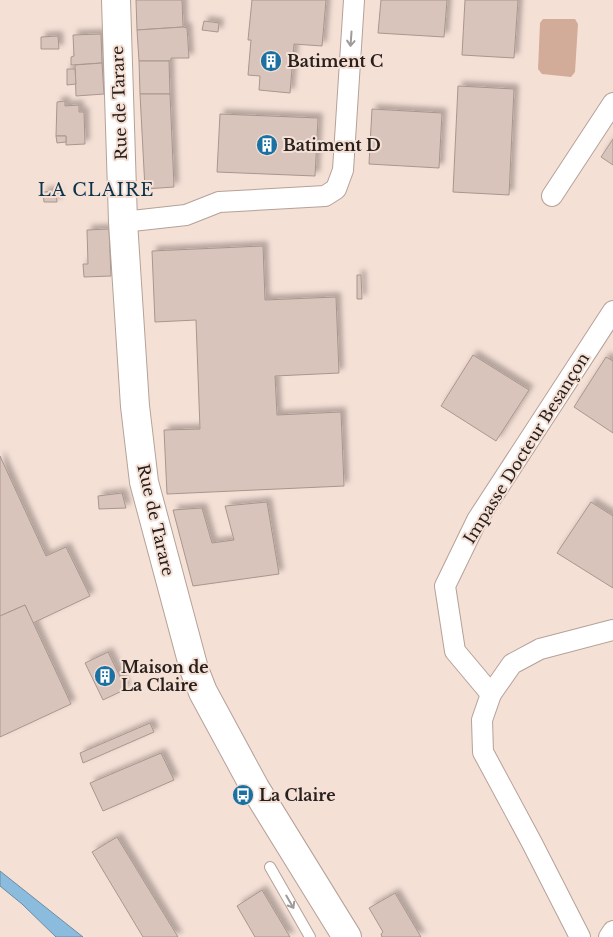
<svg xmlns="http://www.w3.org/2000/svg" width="613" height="937" font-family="'Libre Baskerville',serif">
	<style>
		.green { fill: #d3ab99 }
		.water { fill: #8bbbdd; stroke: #6d8ca3 }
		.building { fill: #d8c4bb; stroke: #a9968d; filter: url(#shadow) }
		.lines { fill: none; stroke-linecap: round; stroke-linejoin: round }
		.lane-casing { stroke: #b5a198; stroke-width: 12 }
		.street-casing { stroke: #b5a198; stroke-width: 22 }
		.secondary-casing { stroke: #b5a198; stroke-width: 30 }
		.lane { stroke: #fff; stroke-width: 10 }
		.street { stroke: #fff; stroke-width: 20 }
		.secondary { stroke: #fff; stroke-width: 28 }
		.oneway { stroke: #9e9b99 }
		.labels { text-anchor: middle; stroke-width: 4; stroke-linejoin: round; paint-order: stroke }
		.poi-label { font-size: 16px; font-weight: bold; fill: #28201d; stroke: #f5e0d6; text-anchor: start }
		.street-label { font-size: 16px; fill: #28201d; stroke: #f5e0d6 }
		.neighbourhood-label { font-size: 18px; letter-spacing: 1px; fill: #0b334b; stroke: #f5e0d6 }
	</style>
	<defs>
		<filter id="shadow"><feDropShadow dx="4.5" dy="-4.5" stdDeviation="2.5" flood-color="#0004"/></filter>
	</defs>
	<rect width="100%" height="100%" fill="#f5e0d6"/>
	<path class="green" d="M543,19H575L578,24L575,72L571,77L542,74L538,69L540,23Z"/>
	<path class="water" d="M0,871L83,937H56L22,904L0,886Z"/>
	<g class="building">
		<path d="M136,0H182L183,27L137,30Z"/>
		<path d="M252,0H326L322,46L294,44L290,93L259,90L260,76L248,75L251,40H248Z"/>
		<path d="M381,0H447L444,37L378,33Z"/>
		<path d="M465,0H518L514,58L462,55Z"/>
		<path d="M204,21L219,23L218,32L202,30Z"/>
		<path d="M183,27L187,28L189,58H171V60L169,61H139L137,30Z"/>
		<path d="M101,34L102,63L71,65V57L74,56L73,35Z"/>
		<path d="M58,36L59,49H41V37Z"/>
		<path d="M139,61H169L170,94H140Z"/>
		<path d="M102,63L104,94L76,96L75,65Z"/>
		<path d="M67,69H75L76,84L67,85Z"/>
		<path d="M458,86L514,89L509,195L453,192Z"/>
		<path d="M140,94H170L174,187L145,189Z"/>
		<path d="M65,101V106L79,105V112H84L85,144L66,145V136H56L57,102Z"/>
		<path d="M372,109L442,113L439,168L369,164Z"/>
		<path d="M220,114L318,118L315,176L217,172Z"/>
		<path d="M56,136H66V142L57,143Z"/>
		<path d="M613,139V165L601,157Z"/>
		<path d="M56,191L57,202H44L43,192Z"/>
		<path d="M109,229L111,276L84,277L83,264H88L87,230Z"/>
		<path d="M263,246L265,300L336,297L339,373L275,376L277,415L341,412L344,486L167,494L164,430L200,429L196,320L155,322L152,251Z"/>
		<path d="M357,275H361L362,299H357Z"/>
		<path d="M473,355L529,390L496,441L441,406Z"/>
		<path d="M606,357L613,361V433L574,407Z"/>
		<path d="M0,456L46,556L66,547L90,596L33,623L25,605L0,616Z"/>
		<path d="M122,493L126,508L99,509L98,496Z"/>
		<path d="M267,502L279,574L193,586L173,510L202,508L212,543L234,540L225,506Z"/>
		<path d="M591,502L613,516V588L557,553Z"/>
		<path d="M25,605L71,704L0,737V616Z"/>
		<path d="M108,652L126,689L103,700L85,663Z"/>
		<path d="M150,723L154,732L83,763L80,753Z"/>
		<path d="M161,753L174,780L103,811L90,783Z"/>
		<path d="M117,837L178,937H143L92,852Z"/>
		<path d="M262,890L290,937H255L237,906Z"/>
		<path d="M395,893L421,937H382L381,934L383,932L369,908Z"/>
	</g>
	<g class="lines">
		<g class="lane-casing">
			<path id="lane" d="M270,867L310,937"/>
		</g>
		<g class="street-casing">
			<g id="street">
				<path d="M552,196L613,103"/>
				<path d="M123,222L186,215L219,202L325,196L336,189L343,170L354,0"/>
				<path d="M491,694L455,651L445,586L477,520L613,311"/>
				<path d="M580,937L532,843L483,752L482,720L491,694L512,664L540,649L613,630"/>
				<path d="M609,937L613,931"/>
			</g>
		</g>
		<g class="secondary-casing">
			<path id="secondary" d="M116,0L123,222L135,406L144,482L194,669L203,692L255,788L347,937"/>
		</g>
		<use href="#lane" class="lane"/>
		<use href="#street" class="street"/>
		<use href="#secondary" class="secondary"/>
	</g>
	<defs><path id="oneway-shaft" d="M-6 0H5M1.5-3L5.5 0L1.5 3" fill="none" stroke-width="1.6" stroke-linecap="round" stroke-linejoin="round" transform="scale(1.25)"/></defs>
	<g class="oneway">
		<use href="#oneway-shaft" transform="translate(351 39) rotate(94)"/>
		<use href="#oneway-shaft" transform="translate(290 902) rotate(60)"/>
	</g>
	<defs>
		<g id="building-disc" transform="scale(1.125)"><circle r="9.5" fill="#1b72a2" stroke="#f5e0d6"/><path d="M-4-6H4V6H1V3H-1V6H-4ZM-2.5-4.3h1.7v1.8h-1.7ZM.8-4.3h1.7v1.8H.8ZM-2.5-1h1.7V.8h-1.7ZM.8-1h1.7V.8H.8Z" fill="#fff"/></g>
		<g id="bus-disc" transform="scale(1.125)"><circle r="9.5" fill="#1b72a2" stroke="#f5e0d6"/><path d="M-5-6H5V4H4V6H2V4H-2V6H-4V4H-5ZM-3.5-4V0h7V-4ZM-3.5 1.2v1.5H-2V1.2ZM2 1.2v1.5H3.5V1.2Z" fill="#fff"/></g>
	</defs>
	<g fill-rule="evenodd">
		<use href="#building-disc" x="271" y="61"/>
		<use href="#building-disc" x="267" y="145"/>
		<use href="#building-disc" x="105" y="676"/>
		<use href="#bus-disc" x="243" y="795"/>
	</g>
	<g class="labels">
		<g class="poi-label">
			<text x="287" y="67">Batiment C</text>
			<text x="283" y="151">Batiment D</text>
			<text x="121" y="673">Maison de<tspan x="121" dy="18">La Claire</tspan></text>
			<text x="259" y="801">La Claire</text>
		</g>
		<g class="street-label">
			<text transform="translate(119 103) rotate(-92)" y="6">Rue de Tarare</text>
			<text transform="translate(526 448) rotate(-58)" y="6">Impasse Docteur Besançon</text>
			<text transform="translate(156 520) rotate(77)" y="6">Rue de Tarare</text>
		</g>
		<g class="neighbourhood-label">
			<text x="96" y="196">LA CLAIRE</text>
		</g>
	</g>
</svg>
